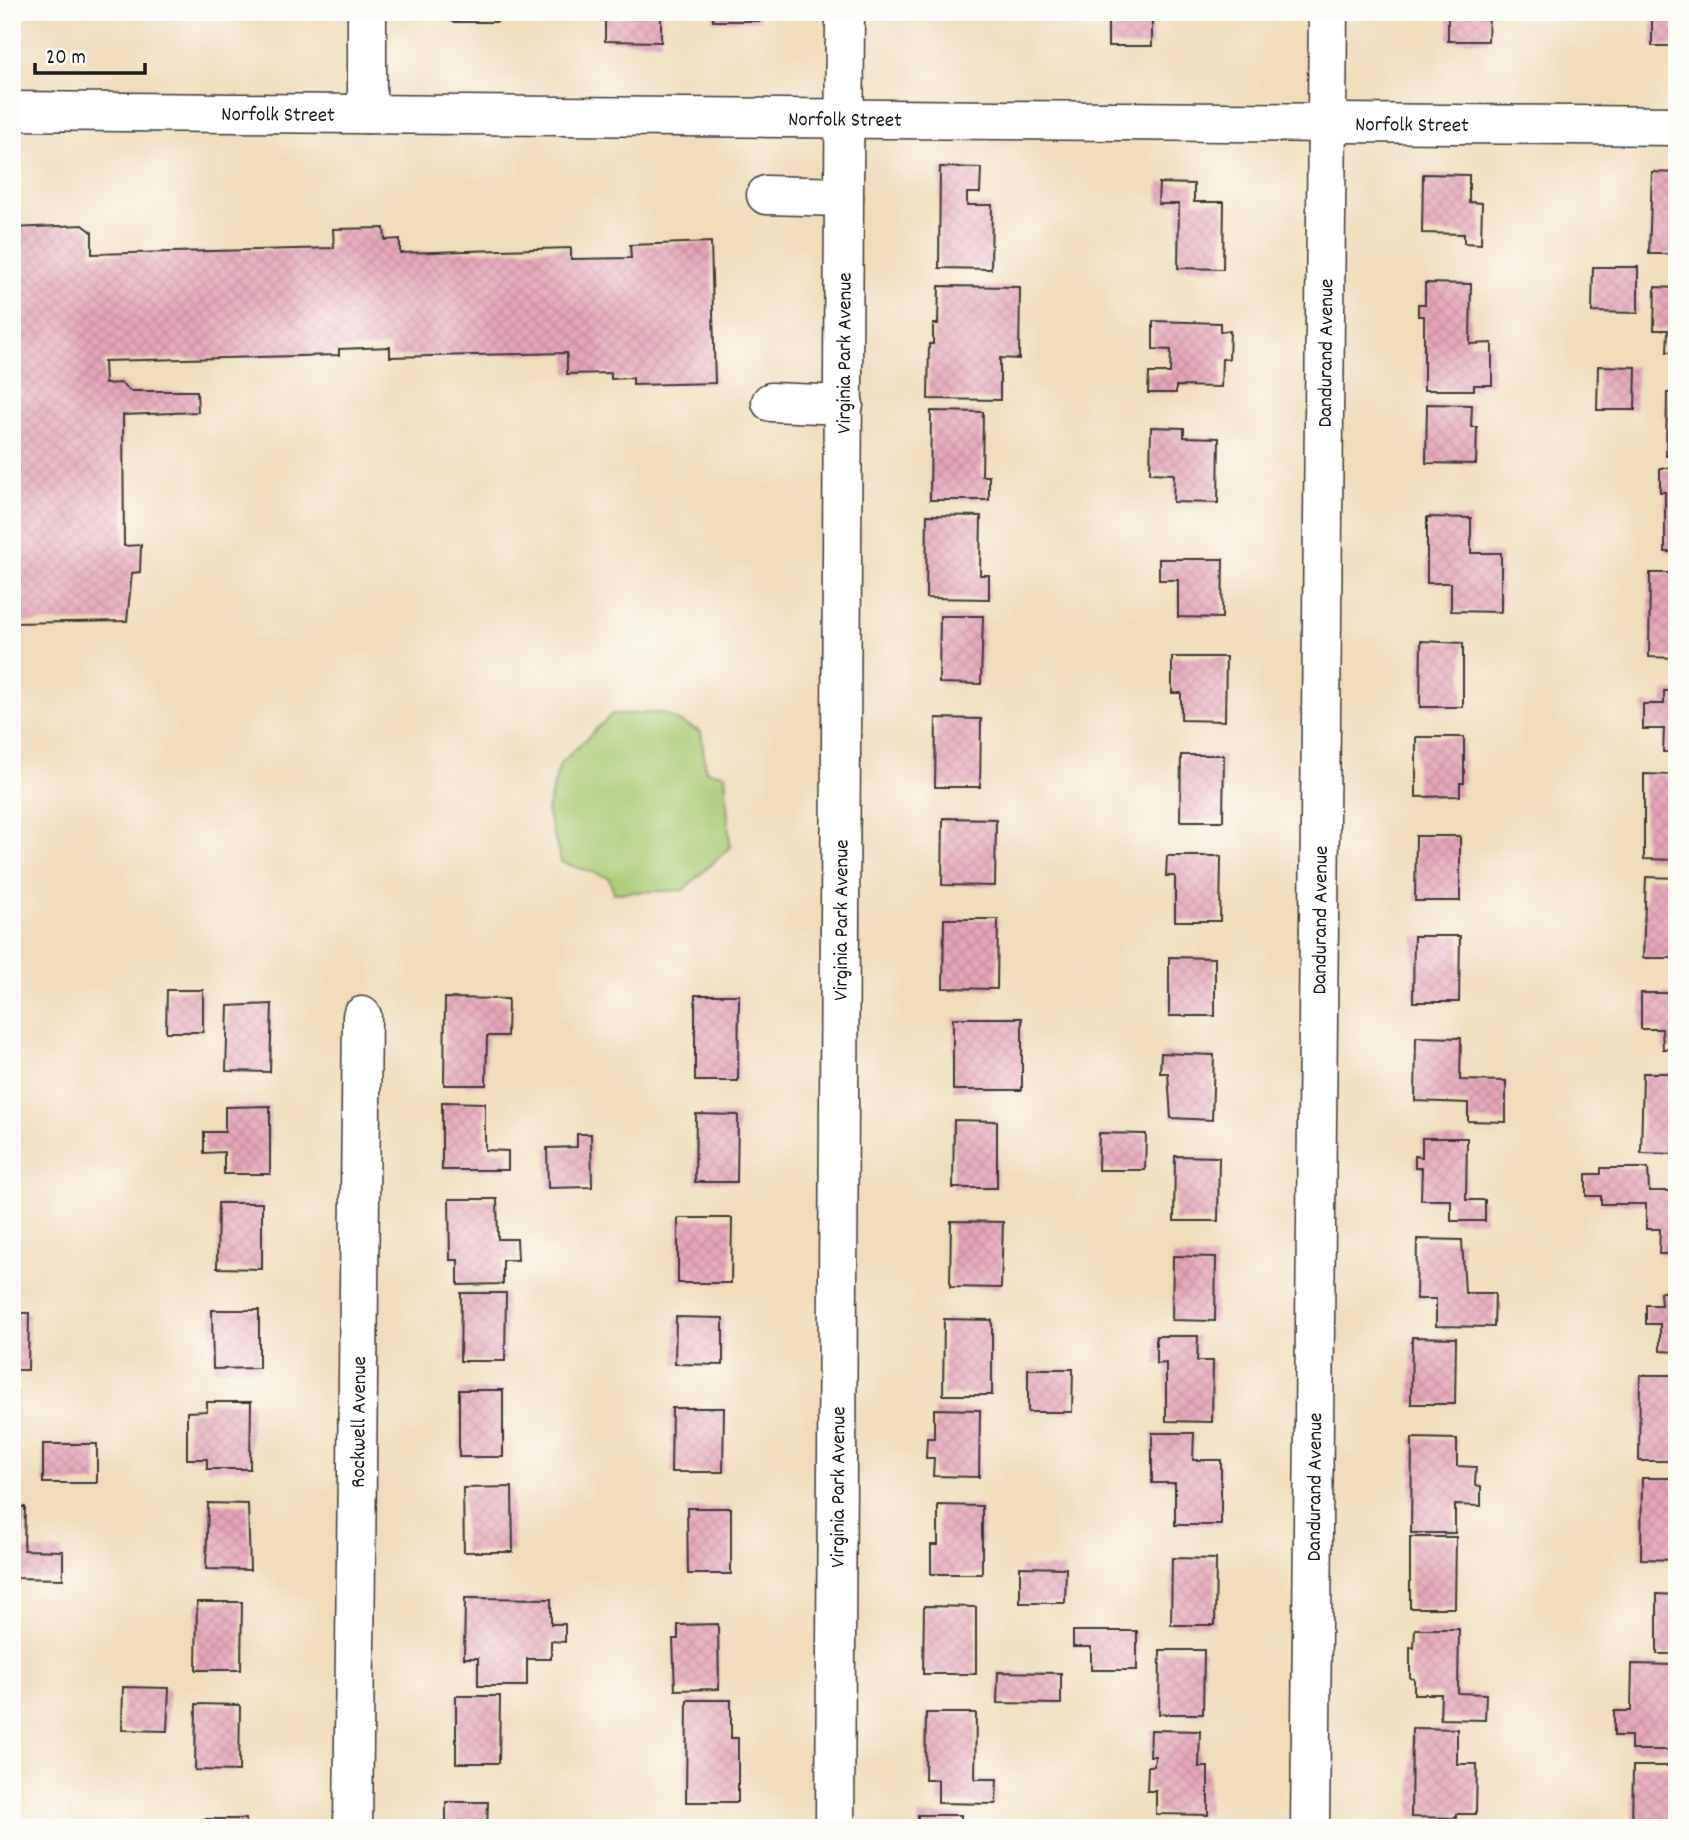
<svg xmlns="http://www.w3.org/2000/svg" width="1689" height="1840" font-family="Dekko,sans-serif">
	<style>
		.pitch { fill: #a8c971; stroke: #627246; stroke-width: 2 }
		.building { fill: url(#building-cross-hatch) }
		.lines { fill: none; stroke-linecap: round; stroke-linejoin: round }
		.minor-casing { stroke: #3c3934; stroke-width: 41 }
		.minor { stroke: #fff; stroke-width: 38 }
		.labels { text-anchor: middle; stroke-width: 5; stroke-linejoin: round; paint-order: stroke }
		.street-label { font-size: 21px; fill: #1c1c1c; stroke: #fdfcf7 }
	</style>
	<defs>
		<pattern id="building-cross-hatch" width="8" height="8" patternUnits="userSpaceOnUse" patternTransform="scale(1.75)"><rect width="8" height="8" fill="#e5a5b8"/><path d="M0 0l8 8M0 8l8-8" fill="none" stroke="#c48d9e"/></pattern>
	</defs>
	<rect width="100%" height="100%" fill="#fdfcf7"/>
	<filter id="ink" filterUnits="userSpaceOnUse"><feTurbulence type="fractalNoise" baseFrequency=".0143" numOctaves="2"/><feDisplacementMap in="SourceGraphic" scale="14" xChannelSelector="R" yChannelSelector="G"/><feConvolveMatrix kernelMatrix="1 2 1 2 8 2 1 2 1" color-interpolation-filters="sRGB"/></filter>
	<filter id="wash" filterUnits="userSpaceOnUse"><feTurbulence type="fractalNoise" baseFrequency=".00686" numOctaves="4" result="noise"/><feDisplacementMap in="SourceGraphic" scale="28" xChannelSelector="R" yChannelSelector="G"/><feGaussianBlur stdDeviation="1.57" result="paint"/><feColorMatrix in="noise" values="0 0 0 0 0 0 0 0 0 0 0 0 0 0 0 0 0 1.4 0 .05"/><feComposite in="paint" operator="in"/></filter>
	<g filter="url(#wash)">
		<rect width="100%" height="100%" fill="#efdcba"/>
		<path class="pitch" d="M662,713L701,732L706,771L725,774L730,847L683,890L614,893L609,878L561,862L547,811L560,764L612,714Z"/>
		<g id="blocks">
			<g class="building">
				<path d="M228,12H276V16L228,15Z"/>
				<rect x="453" y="12" width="44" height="10"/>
				<path d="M605,12H661V42L605,41Z"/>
				<rect x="713" y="12" width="47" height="9"/>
				<rect x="1108" y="12" width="44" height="34"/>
				<path d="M1448,12H1489L1488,41H1448Z"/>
				<rect x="1652" y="12" width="25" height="34"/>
				<path d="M940,167L981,168L980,193H967V205H992L991,269L939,268Z"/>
				<path d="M1652,172L1677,173V254H1649Z"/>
				<path d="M1423,174L1469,175V202L1482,203L1481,244L1464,243V234L1422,233Z"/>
				<path d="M1159,183L1194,184V202H1224L1223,269L1178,268L1179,204H1158Z"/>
				<path d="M83,225L92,232V254L334,248L333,229L384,228L385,240L400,239V253L571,248V259L631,258L630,245L711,242L715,383L633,385V378L611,379V373L567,374V353L390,357V347L339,349V355L104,361L105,384L121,383L130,391H197L198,412L123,415L124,546L141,545L140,572L132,573L127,621L12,623L16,334H12V228Z"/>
				<path d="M1593,267H1638V313L1592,312Z"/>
				<path d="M1425,283L1471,284L1470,344L1492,343V385H1474V390H1424V316H1418V304H1425Z"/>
				<path d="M939,286L1020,287L1019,359L1000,358V400L928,399L929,344H933V324H938Z"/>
				<path d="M1655,287L1677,288V352H1667L1668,330H1654Z"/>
				<path d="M1153,321L1220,323V331H1230L1229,359H1222L1221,387L1176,386V393H1148L1149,373H1170L1171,350L1153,349Z"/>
				<path d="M1598,366L1636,367L1635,410H1597Z"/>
				<path d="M1667,393H1677V456H1666Z"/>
				<path d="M1427,404L1472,405L1471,427H1477L1476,464L1426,463Z"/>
				<path d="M931,411L983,412L982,476H989V500H930Z"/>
				<path d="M1151,427L1184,428V437L1219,438L1218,503L1173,502L1174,474L1150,473Z"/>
				<path d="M1660,468H1677V552H1665V492H1660Z"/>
				<path d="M927,515L981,516L980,575H989V599L926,598Z"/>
				<path d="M1427,517L1471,518V553H1501V612L1451,611V583H1427Z"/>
				<path d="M1159,559H1223L1222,618L1178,617V580H1159Z"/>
				<path d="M1650,573H1677V658L1649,657Z"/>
				<path d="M940,616H983L981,684L939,683Z"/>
				<path d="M1421,641L1463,643V707H1420Z"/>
				<path d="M1172,657H1226L1225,721L1181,720V693H1172Z"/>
				<path d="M1664,691H1677V752H1663L1664,729H1643V704H1664Z"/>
				<path d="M936,718L981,719L980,787H935Z"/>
				<path d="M1416,737H1464V783H1460V796L1416,797Z"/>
				<path d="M1181,755H1224L1223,821H1180Z"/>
				<path d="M1644,774L1677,775V860L1644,859Z"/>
				<path d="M943,818L996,819L995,886L942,885Z"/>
				<path d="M1416,836H1460V901H1415Z"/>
				<path d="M1167,856H1221L1220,921H1175V876H1166Z"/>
				<path d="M1646,877L1677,878V958H1643Z"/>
				<path d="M944,919H998L997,989L943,988Z"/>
				<path d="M1414,936H1460L1459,1002H1413Z"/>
				<path d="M1169,957L1215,958V1016H1169Z"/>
				<path d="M167,990H203V1032H166Z"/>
				<path d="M1641,993H1677V1049H1663L1662,1029H1641Z"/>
				<path d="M695,995H739L738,1081H695Z"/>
				<path d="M445,998L508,999L507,1036H487L486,1085H444Z"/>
				<path d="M272,1004L270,1072L226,1071L228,1006Z"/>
				<rect x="953" y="1018" width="69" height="72"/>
				<path d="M1416,1037L1461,1038L1460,1080L1506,1081V1122L1468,1121V1103L1415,1101Z"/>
				<path d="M1161,1053L1214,1055L1212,1120L1171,1118L1168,1073H1160Z"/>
				<path d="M1643,1073H1677V1154L1641,1153Z"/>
				<path d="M442,1102L485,1103V1150L508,1151V1170H442Z"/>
				<path d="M270,1106V1174H224V1152L204,1153V1132H225V1107Z"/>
				<path d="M696,1114L738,1115L737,1182H695Z"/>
				<path d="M954,1120L997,1121V1188H953Z"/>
				<path d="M1099,1133L1146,1134L1145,1170H1098Z"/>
				<path d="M577,1134H591L592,1187L548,1188L547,1148L577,1147Z"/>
				<path d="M1422,1138H1467L1466,1200H1485V1221H1451V1200H1421L1422,1168H1415V1156L1422,1157Z"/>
				<path d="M1175,1156L1219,1157L1218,1221H1174Z"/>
				<path d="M1601,1168H1648L1649,1191H1677V1254H1659L1660,1229H1646V1204H1601V1196H1586V1174H1601Z"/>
				<path d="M449,1199H497L498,1239H517L518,1260H503V1284L458,1285V1260H450Z"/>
				<path d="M218,1203H262V1269L217,1268Z"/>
				<path d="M678,1218H732L731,1283H678Z"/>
				<path d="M951,1221L1003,1222L1001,1288L950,1287Z"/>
				<path d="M1417,1239L1462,1240L1465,1293H1495L1494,1327L1436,1326V1299H1416Z"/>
				<path d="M1173,1256L1216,1257L1215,1321L1172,1320Z"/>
				<path d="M1660,1292H1677V1352L1660,1351V1324H1646V1305H1661Z"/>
				<path d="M461,1293H506L505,1361H460Z"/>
				<path d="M212,1310H259V1368L213,1369Z"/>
				<path d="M12,1313H29L28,1370H12Z"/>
				<path d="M676,1317L723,1318V1365L675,1364Z"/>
				<path d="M944,1319L992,1320V1395H943Z"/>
				<path d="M1156,1336H1198L1197,1361H1213L1212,1422L1166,1421V1363L1156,1364Z"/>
				<path d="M1412,1337L1456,1338L1455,1404H1411Z"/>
				<path d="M1028,1369H1073L1072,1412H1028Z"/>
				<path d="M1640,1375H1677V1461H1639Z"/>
				<rect x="459" y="1390" width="44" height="67"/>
				<path d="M12,1392H17L16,1459H12Z"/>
				<path d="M207,1402H251L250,1469H207V1459H187V1412L207,1411Z"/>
				<path d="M672,1408H724L723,1472H671Z"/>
				<path d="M934,1409L980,1410L979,1477L933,1476L934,1458H926L927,1438H934Z"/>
				<path d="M1152,1433H1194L1193,1460H1221V1525H1175V1483H1152Z"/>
				<path d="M1412,1438L1457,1439V1466L1476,1467L1475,1485L1481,1486V1506L1455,1505V1533H1411Z"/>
				<rect x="43" y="1444" width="54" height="39"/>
				<path d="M1642,1478H1677V1560L1641,1559Z"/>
				<path d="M512,1487L513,1552H464L463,1488Z"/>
				<path d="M208,1503L248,1504L250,1570L206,1569Z"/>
				<path d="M938,1505L982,1506V1574H931V1545H938Z"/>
				<path d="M12,1507H25L24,1550L63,1551V1579L12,1578Z"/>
				<path d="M687,1508H731V1574H688Z"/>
				<path d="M1410,1537H1456L1455,1608H1410Z"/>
				<path d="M1172,1558L1216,1559L1215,1625H1171Z"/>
				<path d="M1020,1567L1066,1568L1065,1603H1020Z"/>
				<path d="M1657,1594L1677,1595V1654H1657Z"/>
				<path d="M465,1598L551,1599V1624H565V1642L551,1641V1659H527V1686H478V1658H464Z"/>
				<path d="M197,1602H242L241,1670H196Z"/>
				<path d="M924,1606L976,1607V1674H923Z"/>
				<path d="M718,1624L719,1689L675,1690L673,1639H678V1625Z"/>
				<path d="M1415,1629H1459L1458,1693L1486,1694L1485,1720L1440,1719L1441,1694H1414V1679L1410,1678V1647L1414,1648Z"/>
				<path d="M1073,1631H1137V1670H1091V1647H1073Z"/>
				<path d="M1160,1650H1204L1203,1714H1159Z"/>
				<path d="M1632,1664L1677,1665V1750H1631V1736H1614V1711H1631Z"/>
				<path d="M998,1672L1061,1673V1704L997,1703Z"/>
				<path d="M123,1687L169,1688L167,1731L122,1730Z"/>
				<path d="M456,1696H500L499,1763H456Z"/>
				<path d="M687,1700H731V1738H738V1802H686Z"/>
				<path d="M196,1704L240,1705L239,1771L195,1770Z"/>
				<path d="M926,1713H976L975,1779H997L996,1804L938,1803V1780H925Z"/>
				<path d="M1412,1728L1457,1729V1764H1477L1476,1814H1456V1818L1411,1817Z"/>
				<path d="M1151,1730L1200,1731L1199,1767H1208V1815L1156,1814V1791H1147L1148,1766H1154L1155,1756H1150Z"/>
				<path d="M1633,1766H1677V1828H1632Z"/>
				<path d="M446,1802H488L487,1828H446Z"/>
				<rect x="918" y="1815" width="43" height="13"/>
				<rect x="202" y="1819" width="44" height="9"/>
			</g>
		</g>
	</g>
	<g filter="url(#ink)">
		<use href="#blocks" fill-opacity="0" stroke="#3c3934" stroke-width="2"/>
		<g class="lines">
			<g class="minor-casing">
				<g id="minor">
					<path id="s1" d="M12,111L1677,126"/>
					<path d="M367,114V12"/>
					<path d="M766,195L844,197"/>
					<path d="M771,402L844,405"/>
					<path id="s2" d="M353,1828L362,1016"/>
					<path id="s3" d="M835,1828L845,12"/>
					<path id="s4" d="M1310,1828L1328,12"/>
				</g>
			</g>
			<use href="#minor" class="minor"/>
		</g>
	</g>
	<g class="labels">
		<g class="street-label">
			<text dy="7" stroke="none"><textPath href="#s1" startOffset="266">Norfolk Street</textPath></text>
			<text dy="7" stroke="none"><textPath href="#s1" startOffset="833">Norfolk Street</textPath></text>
			<text dy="7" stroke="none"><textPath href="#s1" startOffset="1400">Norfolk Street</textPath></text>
			<text dy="7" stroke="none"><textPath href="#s3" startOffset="1475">Virginia Park Avenue</textPath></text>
			<text dy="7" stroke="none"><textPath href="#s4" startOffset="1475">Dandurand Avenue</textPath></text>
			<text dy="7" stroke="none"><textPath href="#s3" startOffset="908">Virginia Park Avenue</textPath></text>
			<text dy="7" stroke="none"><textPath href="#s4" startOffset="908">Dandurand Avenue</textPath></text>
			<text dy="7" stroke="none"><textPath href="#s2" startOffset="406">Rockwell Avenue</textPath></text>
			<text dy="7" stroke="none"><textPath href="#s3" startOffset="341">Virginia Park Avenue</textPath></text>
			<text dy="7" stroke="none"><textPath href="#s4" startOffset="341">Dandurand Avenue</textPath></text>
		</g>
	</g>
	<rect width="1689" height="1840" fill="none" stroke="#fdfcf7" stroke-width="42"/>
	<path d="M35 63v10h110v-10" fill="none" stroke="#1c1c1c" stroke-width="3.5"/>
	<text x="46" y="63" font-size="21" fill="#1c1c1c" stroke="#fdfcf7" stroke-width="5" paint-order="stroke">20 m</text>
</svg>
